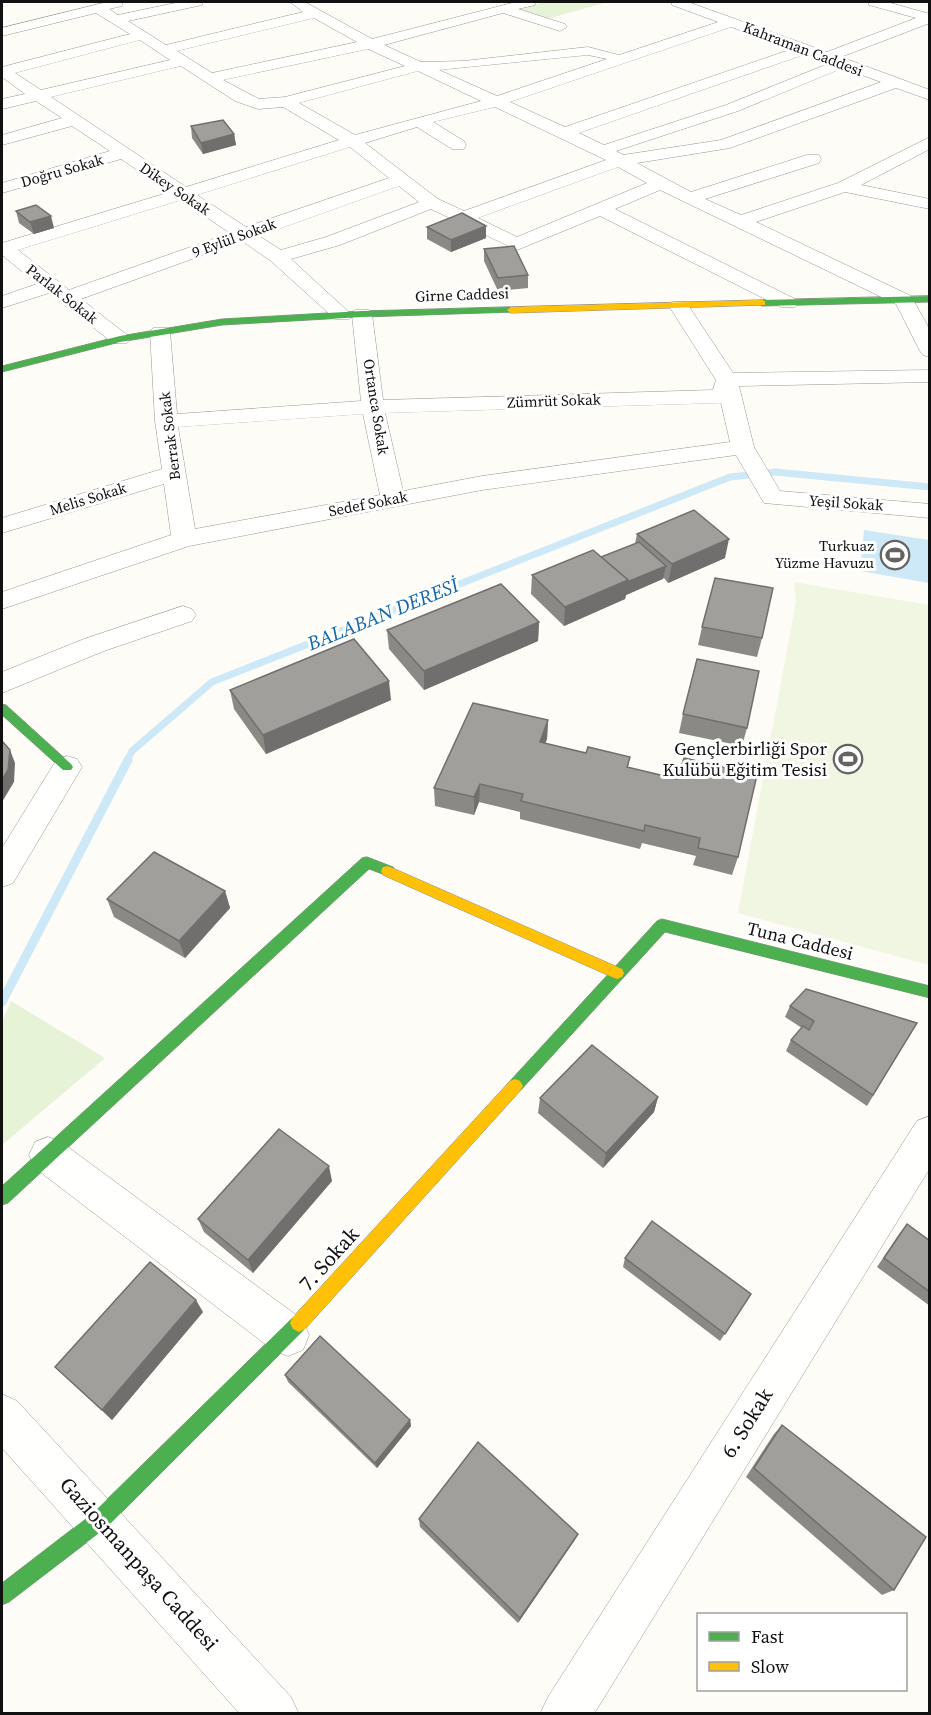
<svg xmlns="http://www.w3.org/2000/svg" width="931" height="1715" font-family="'Source Serif 4',serif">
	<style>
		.green { fill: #e7f3d7 }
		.pitch { fill: #f0f6e1 }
		.water { fill: #cde8f7 }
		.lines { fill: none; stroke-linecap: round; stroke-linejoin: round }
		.stream-far1 { stroke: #cde8f7; stroke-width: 7 }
		.stream { stroke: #cde8f7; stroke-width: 9 }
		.street-casing { stroke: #979795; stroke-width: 1 }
		.fast-casing { stroke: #8e8d8b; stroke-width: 1 }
		.slow-casing { stroke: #8e8d8b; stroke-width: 1 }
		.street { fill: #fffffe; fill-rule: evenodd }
		.fast { fill: #4caf50; fill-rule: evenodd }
		.slow { fill: #ffc107; fill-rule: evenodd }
		.wall { fill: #8a8986 }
		.shaded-wall { fill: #716f6d }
		.building { fill: #a19f9c; stroke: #716f6d; stroke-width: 1.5 }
		.labels { text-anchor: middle; stroke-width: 6; stroke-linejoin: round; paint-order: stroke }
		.far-street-label { font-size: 15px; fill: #111; stroke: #fff }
		.far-poi-label { font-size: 15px; fill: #111; stroke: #fff; text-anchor: end }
		.poi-label { font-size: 18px; fill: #111; stroke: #fff; text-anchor: end }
		.street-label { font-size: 18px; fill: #111; stroke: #fff }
		.water-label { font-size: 20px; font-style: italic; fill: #1768a6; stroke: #fff }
		.near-street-label { font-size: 21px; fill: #111; stroke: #fff }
	</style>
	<rect width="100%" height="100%" fill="#fdfcf7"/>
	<g class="green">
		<path d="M543,2H608L547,19L519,10Z"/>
		<path d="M11,1001L105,1058L2,1145V1022Z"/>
	</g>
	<path class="pitch" d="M794,582L929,605V965L738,913L796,602Z"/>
	<path class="water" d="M864,530L929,540V583L860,571Z"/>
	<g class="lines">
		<path class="stream-far1" d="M127,761L132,751L212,682L730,477L775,472L930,487"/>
		<path class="stream" d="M2,1002L128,760"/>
		<g class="street-casing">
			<g id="street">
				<path d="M107,2H123L122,6L109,9L118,15L180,2H203L202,5L128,21L166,45L303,12L290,2H305L372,39L516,2H536L535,5L518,9L565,24L567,27L560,31L503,13L384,45L421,62L464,61L588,47L619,55L718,22L672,5L671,2H688L827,52L916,18L869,5L868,2H887L930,14V23L841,57L930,90V100L896,88L730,148L637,163L691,192L807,155H819L821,159L819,163L705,199L741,215L838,183L930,137V149L861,185L930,199V209L845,192L756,222L911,296L930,330V357L923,355L920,351L896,304L660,190L615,209L795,299L798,303L795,307H781L600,216L517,250L431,209L340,245L291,259L352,315L355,310H369L372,314L383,400L713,390L716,380L669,306L672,302H686L733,373L930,370V382L739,386L754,447L780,491L930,504V518L764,503L736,455L482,490L189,546L2,609V592L171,535L164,484L2,533V518L162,469L155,421L150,332L153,328H167L170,332L177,414L361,401L352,315L349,319H335L271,261L242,241L81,299L127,335L130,339L127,343H113L49,293L2,308V296L37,284L2,255V243L170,192L121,159L2,193V183L110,151L72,126L2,145V135L62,118L36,101L2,109V99L25,94L2,77V67L130,34L96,13L2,36V28ZM314,18L357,42L212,73L177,51ZM731,27L792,49L565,127L510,102ZM140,40L170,60L41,90L15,73ZM368,49L405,66L285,97L259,99L223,80ZM806,54L830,63L726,105L604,145L579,133ZM588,55L607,59L497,96L439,70ZM181,66L235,101L258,109L283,107L339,140L186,187L51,97ZM843,68L881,82L721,140L623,155L616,151L738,111ZM418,71L481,101L355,135L299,103ZM495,107L606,160L464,211L438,199L365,143L417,127L452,149H464L466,145L464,141L433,122ZM350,147L389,178L246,227L197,195ZM618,167L647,183L517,237L478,218ZM399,186L419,202L326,237L281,250L259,236ZM181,200L230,233L69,290L18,250ZM721,403L730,442L482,476L403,491L385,413ZM363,414L380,495L195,529L178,427Z"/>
				<path d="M183,606L192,609L196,615L192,621L104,651L2,693V672L84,639Z"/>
				<path d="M67,756L77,759L82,767L13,883L2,887V848L57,759Z"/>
				<path d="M930,1116V1168L594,1714H540L548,1697L917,1121Z"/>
				<path d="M48,1137L61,1142L303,1320L309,1335L303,1350L288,1356L273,1350L35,1168L29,1155L35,1142Z"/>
				<path d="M2,1394L17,1401L291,1697L299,1714H240L2,1448Z"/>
			</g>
		</g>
		<g class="fast-casing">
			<g id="fast">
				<path d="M930,296V302L762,306L758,303L762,300Z"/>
				<path d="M511,307L515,310L514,312L362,317L222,325L120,342L2,372V366L120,336L222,319L362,311Z"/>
				<path d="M2,704L6,705L71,764L73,767L71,770H63L2,715Z"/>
				<path d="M367,857L393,867L395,871L393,875L388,876L369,869L8,1203L2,1205V1186L362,858Z"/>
				<path d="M662,919L930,986V998L665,932L520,1091L515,1093L510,1091L507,1086L510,1081L657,921Z"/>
				<path d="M299,1314L305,1317L308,1323L305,1329L107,1527L9,1602L2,1605V1583L93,1513L293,1317Z"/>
			</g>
		</g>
		<g class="slow-casing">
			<g id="slow">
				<path d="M762,300L765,301V305L511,313L507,310L511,307Z"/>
				<path d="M388,866L622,969L624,973L622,977L617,979L612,977L383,875L381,871L383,867Z"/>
				<path d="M515,1079L520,1081L523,1086L520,1091L305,1329L299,1332L293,1329L290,1323L293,1317L510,1081Z"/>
			</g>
		</g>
		<use href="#street" class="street"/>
		<use href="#fast" class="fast"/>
		<use href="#slow" class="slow"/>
	</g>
	<g class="wall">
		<path d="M191,126L234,134L236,145L203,154L192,138Z"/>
		<path d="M16,211L54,228L34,234L19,223Z"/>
		<path d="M486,226V238L451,252L427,239V227Z"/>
		<path d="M484,249L528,275V288L498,291L484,261Z"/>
		<path d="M637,534L725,558L668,583L664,578L626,595L625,599L564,626L531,594L532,575L601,557L635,544Z"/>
		<path d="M539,622L538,641L424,690L389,649L387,630Z"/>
		<path d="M702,627L762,638L757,657L698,645Z"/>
		<path d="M230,690L391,700L266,754L234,709Z"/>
		<path d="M683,714L747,728L742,746L679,733Z"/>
		<path d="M548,720L547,739L545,743L586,753L630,757L628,767L738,857L732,875L693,865L696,856L642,843L640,849L520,819V812L479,802L474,815L435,806L434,788Z"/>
		<path d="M225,891L230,908L185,958L114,917L107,899Z"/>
		<path d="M790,1006L917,1023L867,1106L786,1051L791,1040L802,1028L785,1017Z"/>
		<path d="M658,1097L654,1112L603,1168L538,1113L540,1098Z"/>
		<path d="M332,1181L253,1273L204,1232L198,1219Z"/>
		<path d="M907,1224L930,1241V1306L877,1267L899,1234Z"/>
		<path d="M625,1258L751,1294L720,1341L623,1267Z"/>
		<path d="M203,1312L112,1420L55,1367Z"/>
		<path d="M285,1375L410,1420L411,1426L377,1468L288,1382Z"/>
		<path d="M782,1425L894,1590L882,1595L746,1477L774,1434Z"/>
		<path d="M419,1519L578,1534L574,1541L518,1623L420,1527Z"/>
	</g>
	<g class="shaded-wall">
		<path d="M234,134L236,145L203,154L201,143Z"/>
		<path d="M51,216L54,228L34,234L30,222Z"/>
		<path d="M486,226V238L451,252V240Z"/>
		<path d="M729,539L725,558L668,583L672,564Z"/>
		<path d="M666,566L663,579L626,595L625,599L564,626L565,607L628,580Z"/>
		<path d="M539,622L538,641L424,690V671Z"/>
		<path d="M389,681L391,700L266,754L263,735Z"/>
		<path d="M548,720L547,739L539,760L540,742Z"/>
		<path d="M10,750L15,763L14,782L2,802V780Z"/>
		<path d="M480,784L479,802L474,815V797Z"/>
		<path d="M225,891L230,908L185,958L179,941Z"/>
		<path d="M658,1097L654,1112L603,1168L606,1153Z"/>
		<path d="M329,1166L332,1181L253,1273L248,1260Z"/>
		<path d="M196,1300L203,1312L112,1420L102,1410Z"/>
		<path d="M410,1420L411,1426L377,1468L375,1463Z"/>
		<path d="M578,1534L574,1541L518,1623L520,1618Z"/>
	</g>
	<g class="building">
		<path d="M223,120L234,134L201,143L191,126Z"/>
		<path d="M36,205L51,216L30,222L16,211Z"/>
		<path d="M462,213L486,226L451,240L427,227Z"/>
		<path d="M514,246L528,275L498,278L484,249Z"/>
		<path d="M694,510L729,539L672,564L637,534Z"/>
		<path d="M639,542L666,566L627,582L628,580L601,557Z"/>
		<path d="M593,550L628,580L565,607L532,575Z"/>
		<path d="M715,578L773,588L762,638L702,627Z"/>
		<path d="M501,584L539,622L424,671L387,630Z"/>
		<path d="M354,639L389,681L263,735L230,690Z"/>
		<path d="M697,659L759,671L747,728L683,714Z"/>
		<path d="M473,703L548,720L540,742L586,753L588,747L630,757L627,767L677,779L684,758L757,775L738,857L698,848L700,838L645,825L644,831L521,801L523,794L480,784L474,797L434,788Z"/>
		<path d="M2,741L10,750L8,770L2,780Z"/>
		<path d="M154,852L225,891L179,941L107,899Z"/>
		<path d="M806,989L917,1023L873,1095L791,1040L803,1026L809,1030L814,1021L790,1006Z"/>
		<path d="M592,1045L658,1097L606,1153L540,1098Z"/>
		<path d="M279,1129L329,1166L248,1260L198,1219Z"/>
		<path d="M652,1221L751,1294L725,1334L625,1258Z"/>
		<path d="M907,1224L930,1241V1292L884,1258Z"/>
		<path d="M150,1262L196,1300L102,1410L55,1367Z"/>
		<path d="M320,1336L410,1420L375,1463L285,1375Z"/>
		<path d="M782,1425L926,1537L894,1590L754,1468Z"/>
		<path d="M478,1442L578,1534L520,1618L419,1519Z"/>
	</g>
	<defs>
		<g id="stadium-ring" transform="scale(1.5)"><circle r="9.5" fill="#fff" stroke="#646362" stroke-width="1.5"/><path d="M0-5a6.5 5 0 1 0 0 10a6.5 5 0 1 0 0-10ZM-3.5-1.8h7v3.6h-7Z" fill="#646362"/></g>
	</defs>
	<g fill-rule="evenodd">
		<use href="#stadium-ring" x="895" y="555"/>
		<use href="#stadium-ring" x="848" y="759"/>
	</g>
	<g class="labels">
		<g class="far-street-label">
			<text transform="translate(803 49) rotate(21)" y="5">Kahraman Caddesi</text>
			<text transform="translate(62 171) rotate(-16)" y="5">Doğru Sokak</text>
			<text transform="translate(175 189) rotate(34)" y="5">Dikey Sokak</text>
			<text transform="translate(234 238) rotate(-20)" y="5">9 Eylül Sokak</text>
			<text transform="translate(62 294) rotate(38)" y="5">Parlak Sokak</text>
			<text transform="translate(462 295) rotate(-2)" y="5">Girne Caddesi</text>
			<text transform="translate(554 401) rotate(-2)" y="5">Zümrüt Sokak</text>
			<text transform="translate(376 407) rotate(81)" y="5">Ortanca Sokak</text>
			<text transform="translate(170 436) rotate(-97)" y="5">Berrak Sokak</text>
			<text transform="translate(88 499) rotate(-17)" y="5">Melis Sokak</text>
			<text transform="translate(846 503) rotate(4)" y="5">Yeşil Sokak</text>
			<text transform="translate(368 504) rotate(-11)" y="5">Sedef Sokak</text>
		</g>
		<g class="far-poi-label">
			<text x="874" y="551">Turkuaz<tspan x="874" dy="17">Yüzme Havuzu</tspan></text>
		</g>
		<g class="poi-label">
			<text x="827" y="755">Gençlerbirliği Spor<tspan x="827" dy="21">Kulübü Eğitim Tesisi</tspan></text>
		</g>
		<g class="street-label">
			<text transform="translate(800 941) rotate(14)" y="6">Tuna Caddesi</text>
		</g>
		<g class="water-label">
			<text transform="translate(383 614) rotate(-22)" y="7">BALABAN DERESİ</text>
		</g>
		<g class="near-street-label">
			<text transform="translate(329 1259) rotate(-48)" y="7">7. Sokak</text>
			<text transform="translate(747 1423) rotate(-58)" y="7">6. Sokak</text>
			<text transform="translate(139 1564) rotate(48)" y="7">Gaziosmanpaşa Caddesi</text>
		</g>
	</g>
	<rect width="931" height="1715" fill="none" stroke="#111111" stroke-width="6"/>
	<rect x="697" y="1613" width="210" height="78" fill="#ffffff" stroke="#a0a0a0" stroke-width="1.5"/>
	<rect x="709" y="1632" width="30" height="9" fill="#4caf50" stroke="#a0a0a0" stroke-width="1.5"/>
	<text x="751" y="1643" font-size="18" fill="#111111">Fast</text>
	<rect x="709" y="1662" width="30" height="9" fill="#ffc107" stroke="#a0a0a0" stroke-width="1.5"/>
	<text x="751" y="1673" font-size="18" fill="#111111">Slow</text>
</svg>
